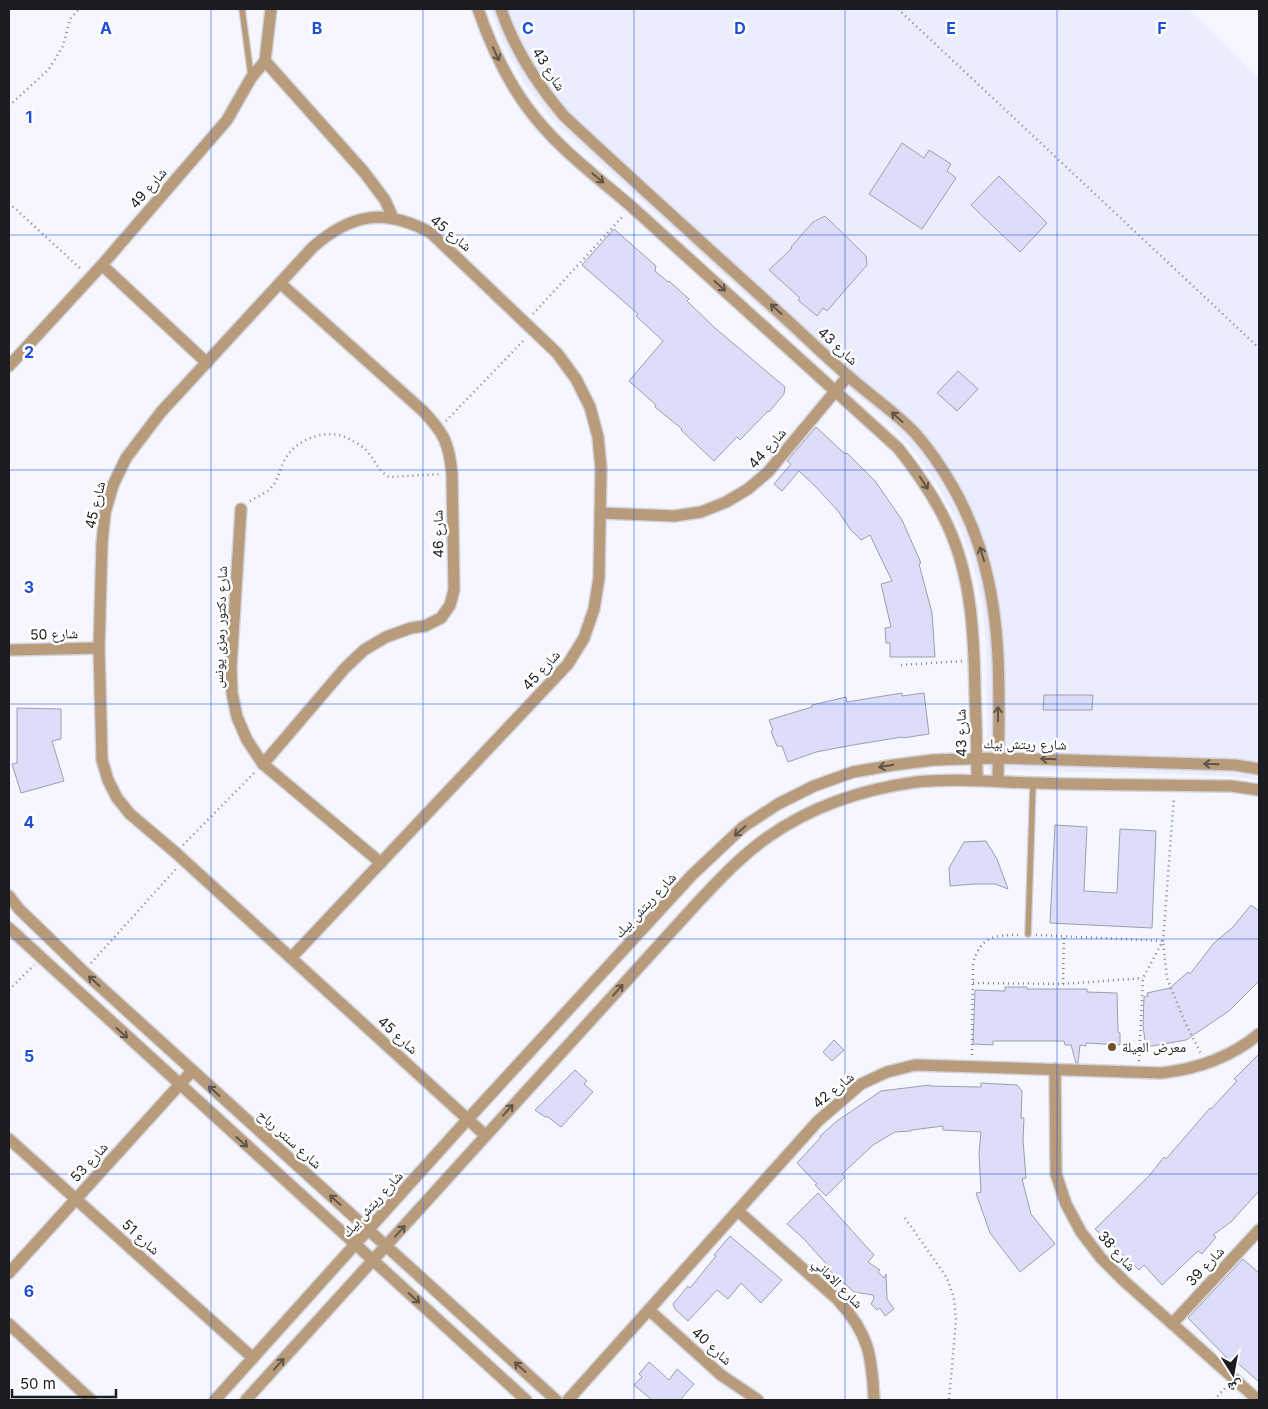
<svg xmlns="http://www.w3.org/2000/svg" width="1268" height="1409" font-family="Inter,'Noto Naskh Arabic',sans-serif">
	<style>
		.built { fill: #ebecfe }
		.building { fill: #dcddf9; stroke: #9d9eab }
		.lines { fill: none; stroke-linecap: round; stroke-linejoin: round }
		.service-casing { stroke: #d2d3db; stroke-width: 8 }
		.minor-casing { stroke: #d2d3db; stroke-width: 14 }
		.path { stroke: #82838a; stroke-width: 2.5; stroke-dasharray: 1 4; stroke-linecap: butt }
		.service { stroke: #b79b7b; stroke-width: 5.5 }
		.minor { stroke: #b79b7b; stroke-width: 11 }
		.oneway { stroke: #61554a }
		.grid { fill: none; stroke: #1d4ed8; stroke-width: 1; stroke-opacity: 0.55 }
		.poi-dot { fill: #725128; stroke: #fff; stroke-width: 2 }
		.labels { text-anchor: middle; stroke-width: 5; stroke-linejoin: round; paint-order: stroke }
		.street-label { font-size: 14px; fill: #1b1c21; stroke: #fff }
		.poi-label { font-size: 14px; fill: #1b1c21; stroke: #fff; text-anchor: start }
		.grid-label { font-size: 16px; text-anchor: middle; font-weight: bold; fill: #1d4ed8; stroke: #fff; stroke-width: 5; stroke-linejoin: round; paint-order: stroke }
	</style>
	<rect width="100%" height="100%" fill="#f5f6ff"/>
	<path class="built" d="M491,9H1188L1259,79V780L1227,776L1184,774L988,770L986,642L982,601L972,561L958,522L938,486L915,452L887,421L556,124L525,84L501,39Z"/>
	<g class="building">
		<path d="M902,143L924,158L929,150L951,164L947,171L956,178L922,229L869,194Z"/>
		<path d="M999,176L1047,223L1020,252L971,205Z"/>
		<path d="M825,216L866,256L867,265L827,311L823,308L817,316L798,300L800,298L769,270L792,248L791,247L813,222Z"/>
		<path d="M614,229L656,266L655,271L668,282L669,281L689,299L687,301L715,328L785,387L784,394L769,412L768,411L740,440L737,437L714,461L681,430L682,429L655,407L656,405L629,381L663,341L636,316L638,314L582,265Z"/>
		<path d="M958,371L978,389L957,411L937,393Z"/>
		<path d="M816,427L845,454L847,453L875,481L902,520L921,563L919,564L932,613L935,657H890V643H886L885,628L891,627L881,584L892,581L870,535L861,540L850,529L838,511L815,486L799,471L782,491L774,484L791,464L787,461Z"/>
		<path d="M902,693V696L924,693L929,734L903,738L902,737L853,745L816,752L788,762L782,746H777L771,731L773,730L769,720L812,707V705L846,697L847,702Z"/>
		<path d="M1044,695H1093L1092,710H1043Z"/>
		<path d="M17,708L61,709V739L52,741L64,781L21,793L12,764L17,763Z"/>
		<path d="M1055,825L1087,827L1084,891L1117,893L1120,829L1156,831L1152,928L1050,923Z"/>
		<path d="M986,841L997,859L1008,889L995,884H974L950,886L949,868L964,842Z"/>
		<path d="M1251,905L1259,911V981L1229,1011L1186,1040L1146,1047L1143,1026L1144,997L1148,996L1147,993L1170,988L1188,972L1190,974L1214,943L1233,927Z"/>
		<path d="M1005,987H1027V989H1087V992L1117,993L1118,1032L1120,1033V1045L1086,1043V1046L1080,1045L1078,1063H1076L1071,1045H1065L1064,1041H993V1045L973,1044L975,990L1005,991Z"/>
		<path d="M834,1040L844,1050L832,1061L823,1052Z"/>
		<path d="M1259,1054V1191L1232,1221L1213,1235L1216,1237L1202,1254L1198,1251L1162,1285L1144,1265L1139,1270L1095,1229L1149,1176L1164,1157L1166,1159L1210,1108L1211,1109L1237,1081L1234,1079Z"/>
		<path d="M575,1070L587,1081L584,1084L593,1092L561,1127L548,1117H545L535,1110Z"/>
		<path d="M981,1083L1017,1085L1022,1091L1021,1118H1024L1023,1140L1026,1178L1022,1179L1031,1214L1055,1244L1020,1272L990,1233L976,1193L981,1192L979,1153L981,1132L943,1130V1126L912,1130L911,1131L895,1132L873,1145L842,1174L845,1177L826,1196L815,1185L817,1184L797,1163L821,1137L820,1136L837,1121L881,1091L930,1085V1086L981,1087Z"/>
		<path d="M818,1193L874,1255L868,1262L880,1270L878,1272L884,1278L886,1274L887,1299L894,1309L885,1316L880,1308L877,1310L871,1304L874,1298L873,1295L854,1292L828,1269L830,1268L803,1238L787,1224Z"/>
		<path d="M730,1236L782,1280L761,1303L741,1283L728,1299L717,1290L688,1321L675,1309L673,1304L688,1286L690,1288L716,1256L714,1255Z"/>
		<path d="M1243,1259L1259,1273V1382L1233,1359L1230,1361L1188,1318Z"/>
		<path d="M649,1362L669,1380L677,1369L694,1384L680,1400H652L634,1385L642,1377L639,1374Z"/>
	</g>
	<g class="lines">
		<g class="service-casing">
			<g id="service">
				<path d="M242,9L251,76"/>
				<path d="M1028,934L1033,783"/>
			</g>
		</g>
		<g class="minor-casing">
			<g id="minor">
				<path d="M478,9C490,44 505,77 527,107C555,146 596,176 632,207L898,448C917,472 934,496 947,524C972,577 974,636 975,692C976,722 977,751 977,780"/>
				<path d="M501,9C514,49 537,84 564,116C637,184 711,251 785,318C808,339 830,361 854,381C874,398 897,414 915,433C943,465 966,506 979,546C1004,622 999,702 998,781"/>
				<path d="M265,61L364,172L385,200L393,218"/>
				<path d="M102,265L207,363"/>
				<path d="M9,366L102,265L227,120L251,78L265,61L271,9"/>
				<path d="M241,509L231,667L232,693L237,717L247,740L263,764L381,863"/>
				<path d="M600,513L674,516L701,512L726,502L748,489L768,472L848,376"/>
				<path d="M9,650L99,648"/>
				<path d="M263,764L345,668L364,650L386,637L411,628L425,626L441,618L450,605L454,590L452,474C449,443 444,433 423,411L280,283"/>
				<path d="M9,896L19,909L83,971L556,1400"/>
				<path d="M9,928L526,1400"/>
				<path d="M291,958L176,853L130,814L117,798L108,780L102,760L99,648L102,543L105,513L113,485L126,458L161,412L313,247C352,213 385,208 431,233L557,353L576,379L590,407L598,437L601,468L599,578L594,609L584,638L568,664L291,958L485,1135"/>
				<path d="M1055,1069L1056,1174L1066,1204L1081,1232L1101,1258L1124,1281L1258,1400"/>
				<path d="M9,1139L253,1358"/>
				<path d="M738,1211L838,1300C869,1334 872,1356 874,1400"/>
				<path d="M9,1273L192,1071"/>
				<path d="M649,1310L721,1375L758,1400"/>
				<path d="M9,1324L91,1400"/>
				<path d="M1172,1324L1259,1230"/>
				<path d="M215,1400L468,1119L692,875L743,827L778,804L814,786L853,772L894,765L933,760L999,758L1235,765L1259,769"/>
				<path d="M246,1400L699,901C721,878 742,855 768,837C812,806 864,789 916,782C955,778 995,782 1034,783C1099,785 1165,785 1231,786L1259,790"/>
				<path d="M568,1400L818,1121L861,1084L887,1072L915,1065L1161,1073C1198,1069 1230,1058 1259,1034"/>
			</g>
		</g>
		<g class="path">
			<path d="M898,9L1259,348"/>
			<path d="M9,106L49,69L63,46L70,19L79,9"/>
			<path d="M9,203L82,270"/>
			<path d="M533,314L624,215"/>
			<path d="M446,421L525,339"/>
			<path d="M250,501C256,497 264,494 270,489C279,480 278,472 284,461C295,439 328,426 351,440C355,442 360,445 364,448C374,457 377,470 389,477L441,474"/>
			<path d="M901,665L963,661"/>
			<path d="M183,845L255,772"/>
			<path d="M1036,935L1163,941L1167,978L1184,1020L1201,1054"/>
			<path d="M91,963L176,869"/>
			<path d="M973,983L1063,984L1143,978"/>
			<path d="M1063,984L1064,936"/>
			<path d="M9,990L34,965"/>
			<path d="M972,1055L973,963C981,937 993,935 1018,935"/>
			<path d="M1139,1061L1143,978L1163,941L1174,797"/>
			<path d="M905,1218L947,1278L954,1298L956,1320L949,1400"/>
			<path d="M1214,1400L1226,1387"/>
		</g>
		<use href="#service" class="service"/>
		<use href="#minor" class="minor"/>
	</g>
	<defs><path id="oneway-shaft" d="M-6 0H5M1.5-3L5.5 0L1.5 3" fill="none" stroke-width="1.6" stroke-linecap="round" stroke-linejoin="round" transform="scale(1.25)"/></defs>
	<g class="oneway">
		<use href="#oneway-shaft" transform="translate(496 54) rotate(65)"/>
		<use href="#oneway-shaft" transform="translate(598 178) rotate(40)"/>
		<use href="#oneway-shaft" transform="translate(720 286) rotate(42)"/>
		<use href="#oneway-shaft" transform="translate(776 309) rotate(-138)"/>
		<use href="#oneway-shaft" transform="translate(897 417) rotate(-138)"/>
		<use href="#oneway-shaft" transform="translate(924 483) rotate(57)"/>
		<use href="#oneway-shaft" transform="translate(982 554) rotate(-107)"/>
		<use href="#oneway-shaft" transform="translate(998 714) rotate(-90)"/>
		<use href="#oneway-shaft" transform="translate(1048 759) rotate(-178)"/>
		<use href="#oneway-shaft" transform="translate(1211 764) rotate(-178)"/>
		<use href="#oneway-shaft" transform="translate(886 766) rotate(170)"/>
		<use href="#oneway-shaft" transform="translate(740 831) rotate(139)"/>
		<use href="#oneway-shaft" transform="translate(94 981) rotate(-138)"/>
		<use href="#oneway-shaft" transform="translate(618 990) rotate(-48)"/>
		<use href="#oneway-shaft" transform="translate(122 1033) rotate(42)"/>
		<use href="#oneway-shaft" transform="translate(214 1091) rotate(-138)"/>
		<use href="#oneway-shaft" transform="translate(508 1110) rotate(-48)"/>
		<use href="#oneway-shaft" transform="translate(242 1142) rotate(42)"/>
		<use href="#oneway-shaft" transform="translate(335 1200) rotate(-138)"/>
		<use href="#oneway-shaft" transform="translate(400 1231) rotate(-48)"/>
		<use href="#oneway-shaft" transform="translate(414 1298) rotate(42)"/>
		<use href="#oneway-shaft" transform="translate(279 1364) rotate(-48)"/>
		<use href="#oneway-shaft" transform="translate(520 1367) rotate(-138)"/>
	</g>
	<path class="grid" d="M211,9V1400M423,9V1400M634,9V1400M845,9V1400M1057,9V1400M9,235H1259M9,470H1259M9,704H1259M9,939H1259M9,1174H1259"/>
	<circle class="poi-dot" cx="1112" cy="1047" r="5"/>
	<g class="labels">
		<g class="street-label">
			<text transform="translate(549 69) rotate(57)" y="5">شارع 43</text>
			<text transform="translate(148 188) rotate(-49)" y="5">شارع 49</text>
			<text transform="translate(451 233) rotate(39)" y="5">شارع 45</text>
			<text transform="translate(838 346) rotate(42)" y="5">شارع 43</text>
			<text transform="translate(767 448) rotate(-48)" y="5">شارع 44</text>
			<text transform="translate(95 505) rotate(-77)" y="5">شارع 45</text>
			<text transform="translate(438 534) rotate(-91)" y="5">شارع 46</text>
			<text transform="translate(220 627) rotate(-88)" y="5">شارع دكتور رمزى يونس</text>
			<text transform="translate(54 634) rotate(-2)" y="5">شارع 50</text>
			<text transform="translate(541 670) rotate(-48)" y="5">شارع 45</text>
			<text transform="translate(961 733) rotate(-91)" y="5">شارع 43</text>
			<text transform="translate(1025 744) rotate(1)" y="5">شارع ريتش بيك</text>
			<text transform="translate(645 905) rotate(-47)" y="5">شارع ريتش بيك</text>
			<text transform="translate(398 1035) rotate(42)" y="5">شارع 45</text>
			<text transform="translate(833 1090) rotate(-39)" y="5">شارع 42</text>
			<text transform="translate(290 1139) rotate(42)" y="5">شارع سنتر رباح</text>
			<text transform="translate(89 1162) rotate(-48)" y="5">شارع 53</text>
			<text transform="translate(372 1204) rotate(-48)" y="5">شارع ريتش بيك</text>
			<text transform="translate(141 1237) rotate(42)" y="5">شارع 51</text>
			<text transform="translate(1117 1251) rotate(48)" y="5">شارع 38</text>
			<text transform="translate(1205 1266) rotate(-47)" y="5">شارع 39</text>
			<text transform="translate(838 1283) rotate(45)" y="5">شارع الاماني</text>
			<text transform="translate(712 1346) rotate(42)" y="5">شارع 40</text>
		</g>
		<g class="poi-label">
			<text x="1122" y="1052">معرض العيلة</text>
		</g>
	</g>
	<g class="grid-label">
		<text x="106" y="34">A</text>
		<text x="317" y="34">B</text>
		<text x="528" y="34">C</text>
		<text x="740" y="34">D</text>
		<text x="951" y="34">E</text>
		<text x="1162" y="34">F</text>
		<text x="29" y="123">1</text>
		<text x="29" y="358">2</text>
		<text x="29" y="593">3</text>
		<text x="29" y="828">4</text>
		<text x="29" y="1062">5</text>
		<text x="29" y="1297">6</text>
	</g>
	<rect width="1268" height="1409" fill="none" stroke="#1b1c21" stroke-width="20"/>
	<g transform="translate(1233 1374) rotate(169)" stroke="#ffffff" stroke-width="4" paint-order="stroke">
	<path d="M0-4L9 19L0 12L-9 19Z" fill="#1b1c21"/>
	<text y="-8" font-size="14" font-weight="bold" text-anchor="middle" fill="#1b1c21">ش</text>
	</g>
	<path d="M12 1389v8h104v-8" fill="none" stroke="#1b1c21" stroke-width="2.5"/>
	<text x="20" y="1389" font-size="15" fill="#1b1c21" stroke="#ffffff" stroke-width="4" paint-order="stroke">50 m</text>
</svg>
